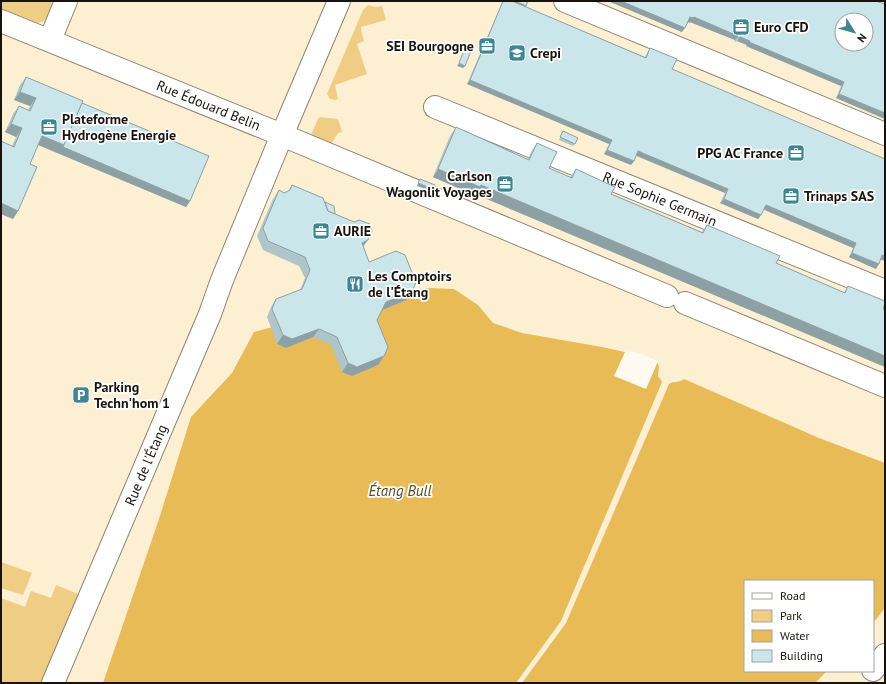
<svg xmlns="http://www.w3.org/2000/svg" width="886" height="684" font-family="'PT Sans',sans-serif">
	<style>
		.built { fill: #fcefd2; fill-rule: evenodd }
		.green { fill: #efcd84 }
		.water { fill: #e8bb56 }
		.pier { fill: #fefaf1 }
		.lines { fill: none; stroke-linecap: round; stroke-linejoin: round }
		.minor-casing { stroke: #8e8471; stroke-width: 24 }
		.minor { stroke: #fff; stroke-width: 22 }
		.wall { fill: #aec6ca }
		.shaded-wall { fill: #8da1a4 }
		.building { fill: #cae6eb; stroke: #8da1a4; fill-rule: evenodd }
		.labels { text-anchor: middle; stroke-width: 3.5; stroke-linejoin: round; paint-order: stroke }
		.poi-label { font-size: 14px; font-weight: bold; fill: #17130c; stroke: #fff; text-anchor: start }
		.street-label { font-size: 14px; fill: #17130c; stroke: #fff }
		.water-label { font-size: 15px; font-style: italic; fill: #5c4a20; stroke: #fff }
	</style>
	<rect width="100%" height="100%" fill="#fefaf1"/>
	<path class="built" d="M1,1H885V683H1ZM842,20H866V44H842ZM745,581H873V671H745Z"/>
	<g class="green">
		<path d="M1,1H47L57,5C51,13 47,23 36,23L1,9Z"/>
		<path d="M368,5L375,7L382,6L386,20L361,27V29L364,41L357,44L367,74L335,85L338,99L335,100L330,99L327,94L363,10Z"/>
		<path d="M320,117L338,119L342,132L338,133L329,147L310,137L318,119Z"/>
		<path d="M1,562L32,573L23,595L1,588Z"/>
		<path d="M56,585L78,594L45,683H1V598L25,607L31,591L51,598Z"/>
	</g>
	<g class="water">
		<path d="M429,288L454,289L478,305L493,323L522,333L602,347L638,355L657,362L659,366L658,376L662,382L654,401L561,621L516,683H103L159,519L191,417L232,373L254,332L410,290Z"/>
		<path d="M684,379L819,438L885,463V608L873,623V581H745V671H827L815,683H522L566,623L669,384C673,381 679,383 684,379Z"/>
	</g>
	<path class="pier" d="M626,350L639,353L658,361L646,389L614,376Z"/>
	<g class="lines">
		<g class="minor-casing">
			<g id="minor">
				<path d="M565,1L885,134"/>
				<path id="s1" d="M1,21L282,135L339,1"/>
				<path d="M50,40L66,1"/>
				<path id="s2" d="M435,107L885,291"/>
				<path d="M685,303L885,386"/>
				<path d="M873,670L885,655"/>
				<path id="s3" d="M53,683L210,314L222,280L282,135L667,296"/>
			</g>
		</g>
		<use href="#minor" class="minor"/>
	</g>
	<g class="wall">
		<path d="M503,1H528L525,7L645,57L647,53L650,48L880,259L876,269L849,257L853,248L764,210L758,219L720,203L725,193L636,156L634,161L631,165L604,154L609,144L467,84Z"/>
		<path d="M608,1H878L885,119L836,98L841,86L746,46L747,45L737,41L736,42L734,41L735,40L690,22V23L688,22L682,32Z"/>
		<path d="M26,77L82,103L190,201L186,207L38,145L30,164L18,211L13,219L1,214V141L12,146L16,137L5,132L13,114L19,106L28,110L30,106L14,100L20,85Z"/>
		<path d="M456,127L528,159L531,152L537,143L549,168L570,177L576,169L611,194L702,232L707,225L776,263L844,293L848,286L883,309L885,367L475,194L474,195L433,177L450,136Z"/>
		<path d="M563,131L575,144L573,146L559,140Z"/>
		<path d="M292,185L325,202L363,247L369,262L406,300L382,310L377,320L384,356L378,365L352,376L342,372L331,345L313,337L286,348L277,344L267,317L271,307L276,299L300,290L305,278L299,266L263,250L257,236L273,199L279,190L284,193L288,191Z"/>
	</g>
	<g class="shaded-wall">
		<path d="M512,1H515L526,6L524,8Z"/>
		<path d="M608,1H621L685,28L682,32Z"/>
		<path d="M690,17L693,18L690,23L687,21Z"/>
		<path d="M694,17L738,36L735,40L690,22Z"/>
		<path d="M740,37L844,82L841,86L746,46L747,45L737,41Z"/>
		<path d="M459,63L465,66L463,68L457,66Z"/>
		<path d="M470,80L612,140L609,144L467,84Z"/>
		<path d="M20,92L36,98L30,106L14,100Z"/>
		<path d="M839,94L885,113V119L836,98Z"/>
		<path d="M11,124L22,128L16,137L5,132Z"/>
		<path d="M42,136L64,145L190,201L186,207L36,144Z"/>
		<path d="M607,150L634,161L631,165L604,154Z"/>
		<path d="M638,151L728,189L725,193L635,155Z"/>
		<path d="M438,169L481,185L885,356V367L475,194L474,195L433,177Z"/>
		<path d="M418,183L433,189L431,191L417,186Z"/>
		<path d="M724,199L761,215L758,219L720,203Z"/>
		<path d="M1,203L18,211L13,219L1,214Z"/>
		<path d="M766,205L856,243L853,248L763,209Z"/>
		<path d="M368,240L362,248V243Z"/>
		<path d="M852,253L879,264L876,269L849,257Z"/>
		<path d="M882,255L885,256V261L879,259Z"/>
		<path d="M412,292L406,300L380,311L386,302Z"/>
		<path d="M319,329L313,337L286,348L277,344L283,335Z"/>
		<path d="M384,356L378,365L352,376L342,372L348,363Z"/>
	</g>
	<g class="building">
		<path d="M503,1H512L646,58L650,48L677,59L672,69L885,159V256L882,255L879,264L852,253L856,243L766,205L761,215L724,199L728,189L638,151L634,161L607,150L612,140L470,80Z"/>
		<path d="M515,1H528L526,6Z"/>
		<path d="M621,1H878V2L885,4V113L839,94L844,82L749,42L750,41L740,37L739,38L737,37L738,36L694,17L693,18L690,17L685,28ZM842,20H866V44H842Z"/>
		<path d="M465,48L471,51L465,66L459,63Z"/>
		<path d="M26,77L83,101L64,145L42,136L30,164L37,167L18,211L1,203V141L14,147L22,128L11,124L19,106L30,111L36,98L20,92Z"/>
		<path d="M82,103L209,156L190,201L63,147Z"/>
		<path d="M456,127L529,160L537,143L557,152L549,168L572,178L576,169L615,187L611,194L703,233L707,225L780,256L776,263L845,293L848,286L885,301V303L883,309L885,310V356L481,185L480,187L438,169Z"/>
		<path d="M563,131L578,138L575,144L560,137Z"/>
		<path d="M420,179L435,185L433,189L418,183Z"/>
		<path d="M292,185L323,198L328,211L354,222L359,220L370,224L372,231L368,240L362,243L369,262L396,251L405,255L416,282L412,292L386,302L377,320L388,347L384,356L357,367L348,363L337,337L319,329L292,339L283,335L272,309L276,299L302,289L310,270L305,257L268,241L263,228L279,190L284,193L290,190Z"/>
		<path d="M325,202L334,206L335,214L328,211Z"/>
	</g>
	<defs>
		<g id="office-square" transform="scale(0.9)"><rect x="-9" y="-9" width="18" height="18" rx="4" fill="#3f8591" stroke="#fff"/><path d="M-6-3h4V-5.5h4V-3h4V5H-6ZM-1-4.5V-3h2v-1.5ZM-6 0V1H6V0Z" fill="#fff"/></g>
		<g id="university-square" transform="scale(0.9)"><rect x="-9" y="-9" width="18" height="18" rx="4" fill="#3f8591" stroke="#fff"/><path d="M0-5L7-2L0 1L-7-2ZM-4 1L0 2.5L4 1V4Q0 6-4 4Z" fill="#fff"/></g>
		<g id="restaurant-square" transform="scale(0.9)"><rect x="-9" y="-9" width="18" height="18" rx="4" fill="#3f8591" stroke="#fff"/><path d="M-5-6h1v4h1v-4h1v4h1v-4h1v5L-1.5 .5V6h-2V.5L-5-1ZM5-6V6H3V1.5H1.5Q1.5-4 5-6Z" fill="#fff"/></g>
		<g id="parking-square" transform="scale(0.9)"><rect x="-9" y="-9" width="18" height="18" rx="4" fill="#3f8591" stroke="#fff"/><path d="M-3.5-5.5H1a3.5 3.5 0 0 1 0 7H-1V5.5H-3.5ZM-1-3.4V-.6H.8a1.4 1.4 0 0 0 0-2.8Z" fill="#fff"/></g>
	</defs>
	<g fill-rule="evenodd">
		<use href="#office-square" x="741" y="27"/>
		<use href="#office-square" x="487" y="46"/>
		<use href="#university-square" x="517" y="53"/>
		<use href="#office-square" x="49" y="127"/>
		<use href="#office-square" x="796" y="153"/>
		<use href="#office-square" x="505" y="184"/>
		<use href="#office-square" x="791" y="196"/>
		<use href="#office-square" x="321" y="231"/>
		<use href="#restaurant-square" x="355" y="284"/>
		<use href="#parking-square" x="81" y="395"/>
	</g>
	<g class="labels">
		<g class="poi-label">
			<text x="754" y="32">Euro CFD</text>
			<text x="474" y="51" text-anchor="end">SEI Bourgogne</text>
			<text x="530" y="58">Crepi</text>
			<text x="62" y="124">Plateforme<tspan x="62" dy="16">Hydrogène Energie</tspan></text>
			<text x="783" y="158" text-anchor="end">PPG AC France</text>
			<text x="492" y="181" text-anchor="end">Carlson<tspan x="492" dy="16">Wagonlit Voyages</tspan></text>
			<text x="804" y="201">Trinaps SAS</text>
			<text x="334" y="236">AURIE</text>
			<text x="368" y="281">Les Comptoirs<tspan x="368" dy="16">de l'Étang</tspan></text>
			<text x="94" y="392">Parking<tspan x="94" dy="16">Techn'hom 1</tspan></text>
		</g>
		<g class="street-label">
			<text dy="5" stroke="none"><textPath href="#s1" startOffset="224">Rue Édouard Belin</textPath></text>
			<text dy="5" stroke="none"><textPath href="#s2" startOffset="243">Rue Sophie Germain</textPath></text>
			<text dy="5" stroke="none"><textPath href="#s3" startOffset="237">Rue de l'Étang</textPath></text>
		</g>
		<g class="water-label">
			<text x="400" y="496">Étang Bull</text>
		</g>
	</g>
	<rect width="886" height="684" fill="none" stroke="#17130c" stroke-width="4"/>
	<rect x="744" y="580" width="130" height="92" fill="#ffffff" stroke="#a2a19e"/>
	<rect x="752" y="593" width="20" height="6" fill="#ffffff" stroke="#a2a19e"/>
	<text x="780" y="600" font-size="12" fill="#17130c">Road</text>
	<rect x="752" y="610" width="20" height="12" fill="#efcd84" stroke="#a2a19e"/>
	<text x="780" y="620" font-size="12" fill="#17130c">Park</text>
	<rect x="752" y="630" width="20" height="12" fill="#e8bb56" stroke="#a2a19e"/>
	<text x="780" y="640" font-size="12" fill="#17130c">Water</text>
	<rect x="752" y="650" width="20" height="12" fill="#cae6eb" stroke="#a2a19e"/>
	<text x="780" y="660" font-size="12" fill="#17130c">Building</text>
	<g transform="translate(854 32) rotate(127)"><circle r="19" fill="#ffffff" stroke="#a2a19e"/>
	<path d="M0-3L7 15L0 10L-7 15Z" fill="#3f8591"/>
	<text y="-6" font-size="11" font-weight="bold" text-anchor="middle" fill="#17130c">N</text>
	</g>
</svg>
